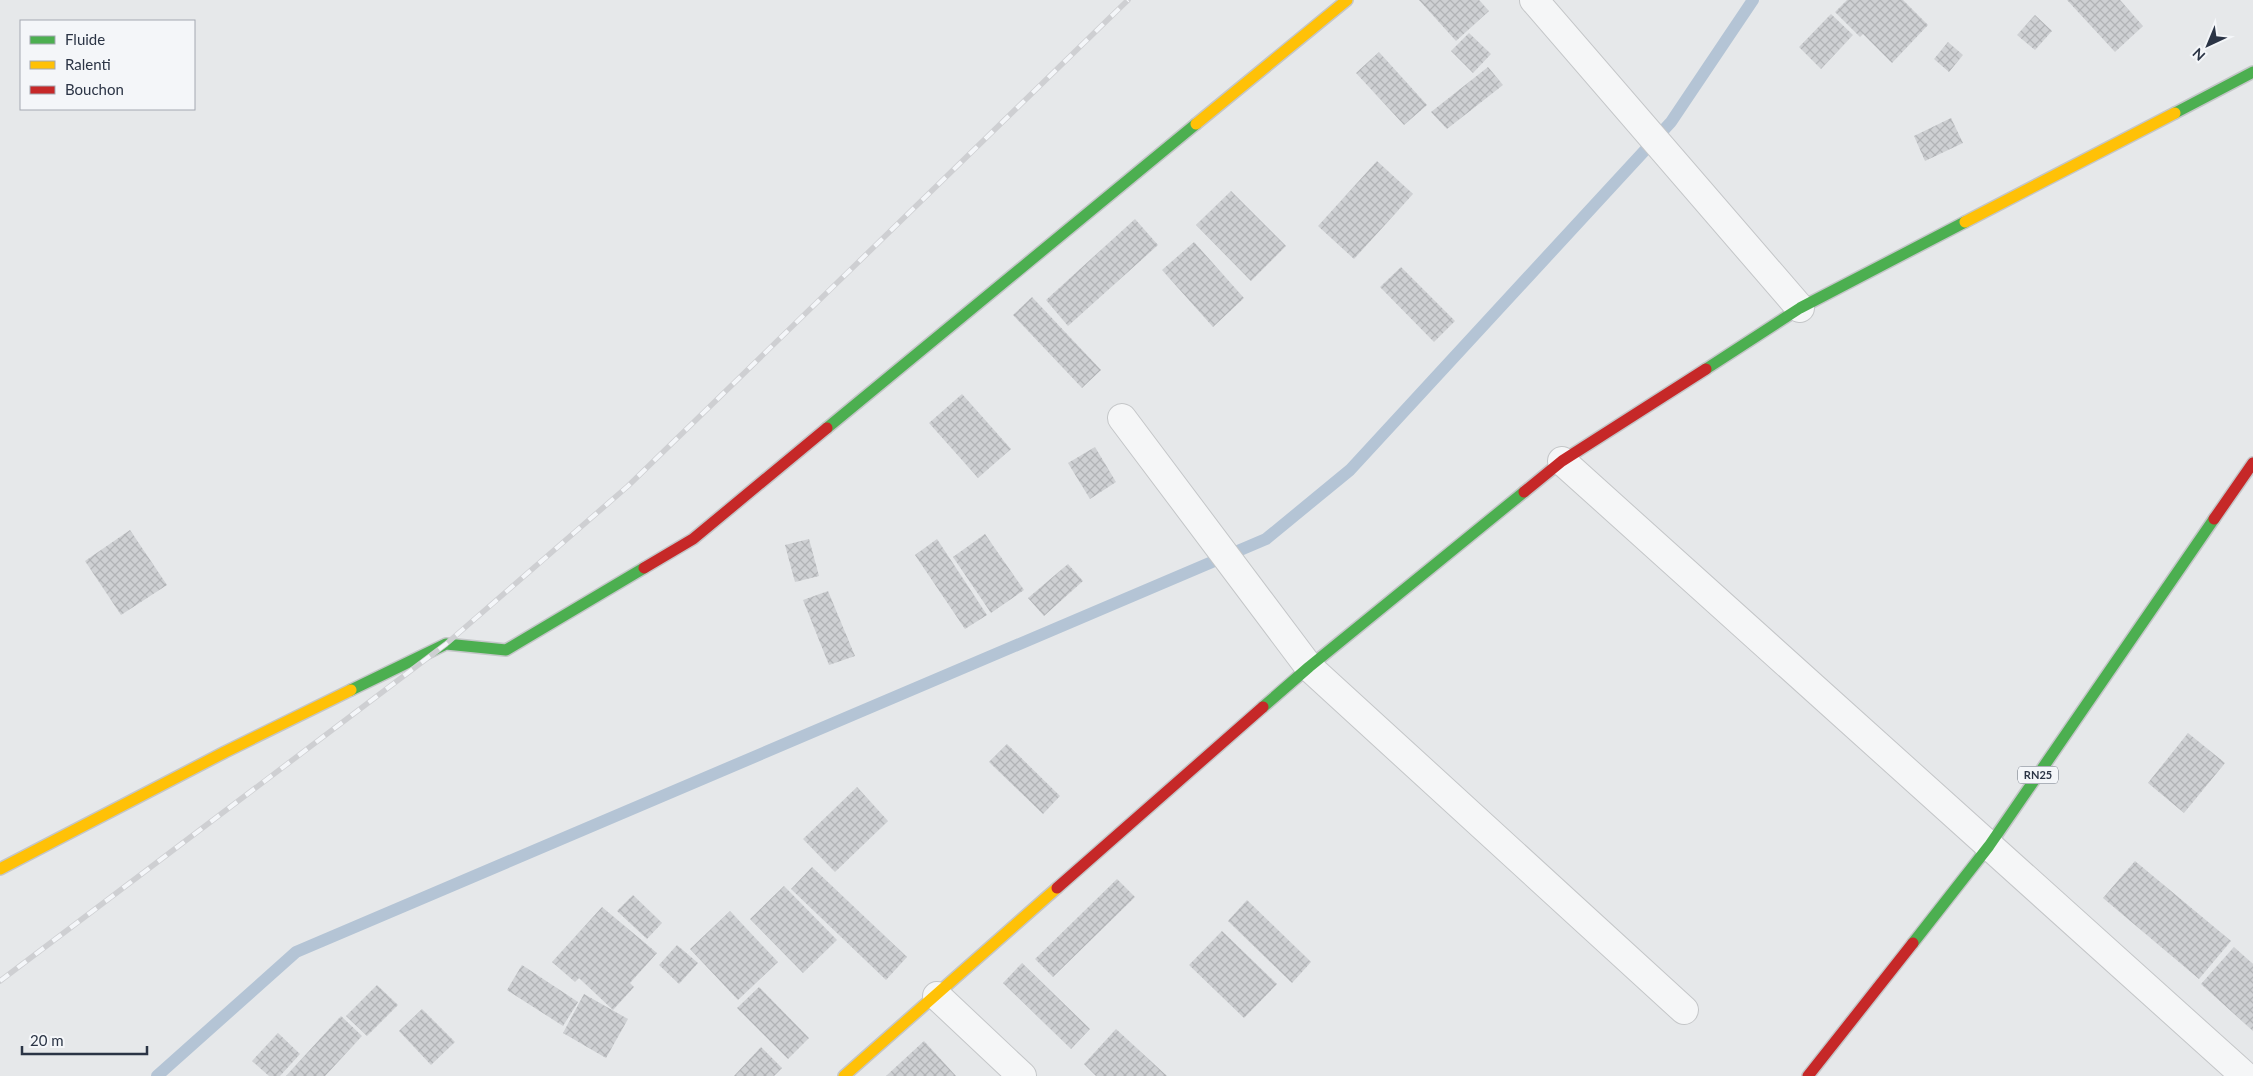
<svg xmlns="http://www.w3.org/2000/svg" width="2253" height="1076" font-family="Lato,sans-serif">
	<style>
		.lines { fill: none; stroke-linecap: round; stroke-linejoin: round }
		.stream { stroke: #b4c4d5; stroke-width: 12 }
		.building { fill: url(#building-cross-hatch) }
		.street-casing { stroke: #c4c6c8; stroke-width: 30 }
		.fast-casing { stroke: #c4c6c8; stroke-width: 14 }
		.slow-casing { stroke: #c4c6c8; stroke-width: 14 }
		.jam-casing { stroke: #c4c6c8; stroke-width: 14 }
		.street { stroke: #f5f6f7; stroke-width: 28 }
		.fast { stroke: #4caf50; stroke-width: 11 }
		.slow { stroke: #ffc107; stroke-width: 11 }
		.jam { stroke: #c62828; stroke-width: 11 }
		.rail-casing { stroke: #cecfd2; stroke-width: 5.5 }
		.rail { stroke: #f4f6f9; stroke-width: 4; stroke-dasharray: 11; stroke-linecap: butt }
		.labels { text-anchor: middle; stroke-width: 4; stroke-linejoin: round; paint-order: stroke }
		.shield { fill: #f4f6f9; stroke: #676e7b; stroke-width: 1 }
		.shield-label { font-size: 11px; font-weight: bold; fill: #2b3445 }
	</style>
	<defs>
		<pattern id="building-cross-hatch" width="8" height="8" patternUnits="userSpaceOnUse" patternTransform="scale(1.25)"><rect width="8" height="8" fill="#ced0d3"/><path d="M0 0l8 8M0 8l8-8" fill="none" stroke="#b1b3b6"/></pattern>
	</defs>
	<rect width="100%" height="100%" fill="#e6e8ea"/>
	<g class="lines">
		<path class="stream" d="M157,1076L296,952L1266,539L1350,470L1671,122L1753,0"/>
	</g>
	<g class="building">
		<path d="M1419,0H1479L1489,11L1456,41Z"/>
		<path d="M1847,0H1903L1928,25L1892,63L1863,34L1860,37L1835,12Z"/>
		<path d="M2067,0H2120L2143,26L2115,52Z"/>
		<path d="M1831,14L1853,35L1821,69L1799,47Z"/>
		<path d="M2035,15L2052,31L2035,50L2017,35Z"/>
		<path d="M1469,33L1491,54L1473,73L1451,51Z"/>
		<path d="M1948,42L1963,55L1949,72L1934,59Z"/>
		<path d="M1379,52L1427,105L1404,125L1356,73Z"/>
		<path d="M1488,67L1503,85L1447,129L1431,112Z"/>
		<path d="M1951,118L1963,143L1925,161L1914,136Z"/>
		<path d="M1377,161L1413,194L1354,259L1318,226Z"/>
		<path d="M1231,191L1286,246L1251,281L1196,225Z"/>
		<path d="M1135,219L1158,245L1068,326L1046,300Z"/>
		<path d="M1194,242L1244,298L1213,327L1162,270Z"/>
		<path d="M1401,267L1455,321L1434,342L1380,287Z"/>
		<path d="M1032,297L1101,370L1082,388L1013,315Z"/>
		<path d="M962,394L1011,449L978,478L929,423Z"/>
		<path d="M1095,447L1116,482L1090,499L1068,463Z"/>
		<path d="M130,530L167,585L121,615L85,561Z"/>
		<path d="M985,534L1024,590L991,613L953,557Z"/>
		<path d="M809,539L819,576L795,582L785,545Z"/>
		<path d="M937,539L987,615L965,629L915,555Z"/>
		<path d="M1068,564L1083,581L1044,616L1028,598Z"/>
		<path d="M828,591L855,656L829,665L803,600Z"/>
		<path d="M2188,733L2225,763L2184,813L2148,783Z"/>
		<path d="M1007,744L1060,796L1043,814L989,762Z"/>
		<path d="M857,787L888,821L835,872L803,839Z"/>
		<path d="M2135,861L2231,941L2199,979L2103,898Z"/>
		<path d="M812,867L907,957L886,980L791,889Z"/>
		<path d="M1117,879L1135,897L1053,977L1035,959Z"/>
		<path d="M784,886L837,940L803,973L750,919Z"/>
		<path d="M633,895L662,923L647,939L617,911Z"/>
		<path d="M1247,900L1311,962L1292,983L1228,921Z"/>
		<path d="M602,907L657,953L630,983L634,987L613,1010L579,978L575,982L552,962Z"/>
		<path d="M730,911L778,962L738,1000L690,949Z"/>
		<path d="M1222,931L1277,984L1244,1018L1189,965Z"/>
		<path d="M677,945L698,963L679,984L659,965Z"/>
		<path d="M2234,947L2253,964V1031L2201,984Z"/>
		<path d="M1022,963L1090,1029L1071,1049L1003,983Z"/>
		<path d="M522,965L578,1002L563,1026L507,990Z"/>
		<path d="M377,985L398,1005L367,1036L346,1016Z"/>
		<path d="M759,987L809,1038L788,1059L737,1008Z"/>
		<path d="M584,994L628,1019L606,1058L563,1033Z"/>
		<path d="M422,1009L455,1042L431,1065L399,1031Z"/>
		<path d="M341,1016L362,1036L325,1076H286Z"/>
		<path d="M1116,1029L1167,1076H1096L1084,1064Z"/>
		<path d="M278,1033L300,1054L280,1076H269L252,1061Z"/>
		<path d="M924,1041L956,1076H886Z"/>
		<path d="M761,1047L782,1068L774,1076H734Z"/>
	</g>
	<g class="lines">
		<g class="street-casing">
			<g id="street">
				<path d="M1534,0L1800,308"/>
				<path d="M1122,418L1309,667L1684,1010"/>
				<path d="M1562,461L2245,1076"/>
				<path d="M937,996L1022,1076"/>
			</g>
		</g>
		<g class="fast-casing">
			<g id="fast">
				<path d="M2175,113L2253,72"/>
				<path d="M1706,369L1800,308L1965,222"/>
				<path d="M827,428L1196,124"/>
				<path d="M351,690L446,644L506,650L644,568"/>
				<path d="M1263,707L1309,667L1524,492"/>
				<path d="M1913,943L1989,846L2214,519"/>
			</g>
		</g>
		<g class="slow-casing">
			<g id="slow">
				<path d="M1196,124L1347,0"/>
				<path d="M1965,222L2175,113"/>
				<path d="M0,869L225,752L351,690"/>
				<path d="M844,1076L1057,888"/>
			</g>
		</g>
		<g class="jam-casing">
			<g id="jam">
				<path d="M1524,492L1562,461L1706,369"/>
				<path d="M2214,519L2253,463"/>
				<path d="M644,568L693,539L827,428"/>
				<path d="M1057,888L1263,707"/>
				<path d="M1808,1076L1913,943"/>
			</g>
		</g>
		<use href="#street" class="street"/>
		<use href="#fast" class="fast"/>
		<use href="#slow" class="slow"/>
		<use href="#jam" class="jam"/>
		<g class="rail-casing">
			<path id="rail" d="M0,981L446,644L628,486L1128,0"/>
		</g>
		<use href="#rail" class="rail"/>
	</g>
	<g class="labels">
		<rect class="shield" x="2018" y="766.5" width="40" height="17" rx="4"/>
		<g class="shield-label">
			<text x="2038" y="779">RN25</text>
		</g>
	</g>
	<rect x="20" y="20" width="175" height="90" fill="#f4f6f9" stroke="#a4a8b1"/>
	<rect x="30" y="36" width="25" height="8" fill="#4caf50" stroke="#a4a8b1"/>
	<text x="65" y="45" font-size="15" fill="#2b3445">Fluide</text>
	<rect x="30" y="61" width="25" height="8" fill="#ffc107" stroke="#a4a8b1"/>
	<text x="65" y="70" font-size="15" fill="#2b3445">Ralenti</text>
	<rect x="30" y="86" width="25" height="8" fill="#c62828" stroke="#a4a8b1"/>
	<text x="65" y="95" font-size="15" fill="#2b3445">Bouchon</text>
	<g transform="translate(2208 45) rotate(224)" stroke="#f4f6f9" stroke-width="4" paint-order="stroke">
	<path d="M0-4L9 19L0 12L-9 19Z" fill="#2b3445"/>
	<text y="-8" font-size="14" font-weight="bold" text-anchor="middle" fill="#2b3445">N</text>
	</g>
	<path d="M22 1046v8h125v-8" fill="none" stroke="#2b3445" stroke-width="2.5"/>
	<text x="30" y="1046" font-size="15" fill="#2b3445" stroke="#f4f6f9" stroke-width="4" paint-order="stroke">20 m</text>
</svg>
